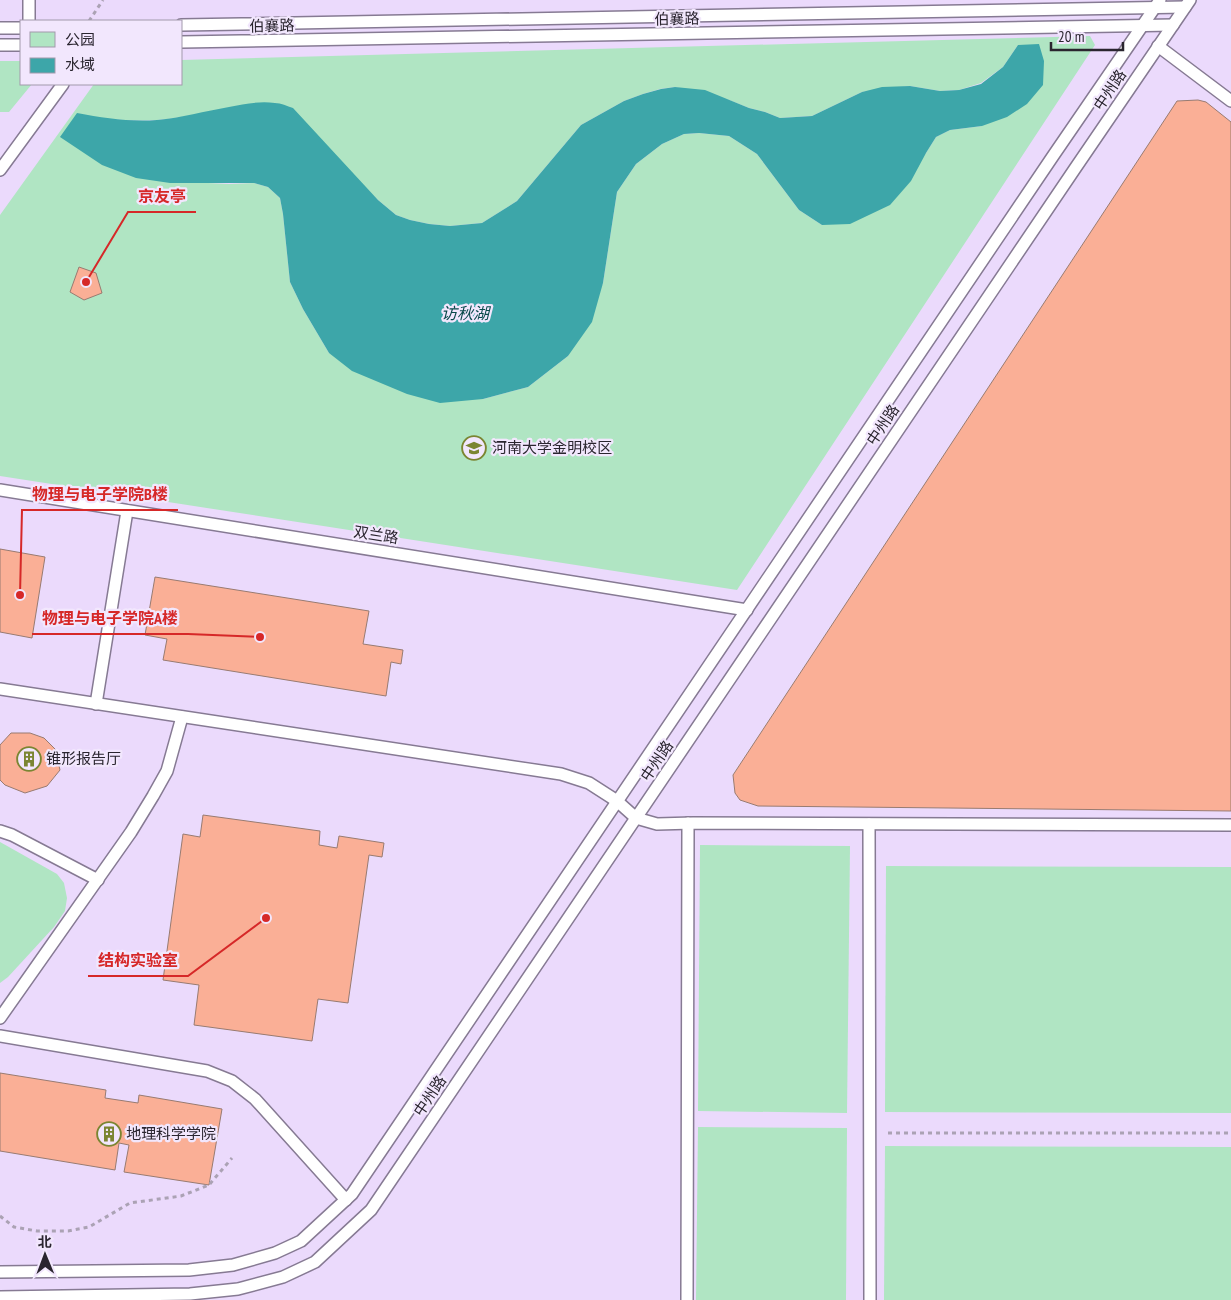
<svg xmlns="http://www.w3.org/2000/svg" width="1231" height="1300" font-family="'PT Sans Narrow','Noto Sans SC',sans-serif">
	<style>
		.built { fill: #ebdafc; fill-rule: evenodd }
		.green { fill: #b0e5c3; fill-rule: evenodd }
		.water { fill: #3da6a9 }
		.building { fill: #faaf96; stroke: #987b71 }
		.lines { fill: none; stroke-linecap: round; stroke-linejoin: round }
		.lane-casing { stroke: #867a93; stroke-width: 14 }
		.path { stroke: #aba2b4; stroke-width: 3; stroke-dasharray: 4 4; stroke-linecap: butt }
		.lane { stroke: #fff; stroke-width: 11 }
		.labels { text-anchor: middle; stroke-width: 4.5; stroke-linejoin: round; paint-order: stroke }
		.street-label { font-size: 15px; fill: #2a252f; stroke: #f2e7fd }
		.poi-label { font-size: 15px; fill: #2a252f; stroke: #f2e7fd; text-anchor: start }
		.water-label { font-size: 16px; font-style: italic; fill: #09494a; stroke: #f2e7fd }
		.leader { fill: none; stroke: #d62828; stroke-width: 2 }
		.callout-dot { fill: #d62828; stroke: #f2e7fd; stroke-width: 2 }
		.callout-label { font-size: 16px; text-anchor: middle; font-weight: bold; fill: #d62828; stroke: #f2e7fd; stroke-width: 4.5; stroke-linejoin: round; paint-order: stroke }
	</style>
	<rect width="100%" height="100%" fill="#f2e7fd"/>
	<path class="built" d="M0,0H1231V122L1206,102L1198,100L1177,101L733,774V782L735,793L740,800L758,806L1231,811V1300H0ZM21,21H181V84H21Z"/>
	<g class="green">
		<path d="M1090,36L1095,45L737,590L0,476V215L94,84H181V60ZM1018,45L982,126L950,130L936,137L926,153L822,225L799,210L757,154L729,136L699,133L684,134L662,144L636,164L617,192L603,283L568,356L528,387L483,399L329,353L303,309L290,282L283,214L280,198L268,187L254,183L229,184L208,183L106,119C123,120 140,121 157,120C197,117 235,103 276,103L378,200L396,215L410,220L429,224L450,226L482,223L517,201L581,125L624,101L643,94L660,89L675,87L729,100L749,108L765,112L780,118L812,116L862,92L910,86L940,91L959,90L981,83L1003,67Z"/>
		<path d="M0,61H21V84H32L9,112H0Z"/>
		<path d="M0,842L57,874L64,883L67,898L65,911L54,927L8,977L0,983Z"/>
		<path d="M700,845L850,846L847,1113L698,1111Z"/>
		<path d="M886,866L1231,867V1113L885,1112Z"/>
		<path d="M698,1127L847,1128L846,1300H696Z"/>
		<path d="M885,1146L1231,1147V1300H884Z"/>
	</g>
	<path class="water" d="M1039,44L1044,61L1043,85L1027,104L1007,117L982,126L950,130L936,137L926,153L911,181L890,205L850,224L822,225L799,210L757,154L729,136L699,133L684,134L662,144L636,164L617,192L603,283L592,322L568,356L528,387L483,399L440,403L407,394L352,371L329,353L303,309L290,282L283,214L280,198L268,187L254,183H170L136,178L102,165L60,137L77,113C104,118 129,122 157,120C181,118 205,111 229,107C244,104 259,101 275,103C281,103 287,106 293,108L378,200L396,215L410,220L429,224L450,226L482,223L517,201L581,125L624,101L643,94L661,89L675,87L705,90L749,108L765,112L780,118L812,116L862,92L882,87L910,86L940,91L959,90L981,84L1003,67L1018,45Z"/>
	<g class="building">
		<path d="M1198,100L1206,102L1231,122V811L758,806L740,800L735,793L733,775L1177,101Z"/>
		<path d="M79,267L96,273L102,293L84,300L70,292Z"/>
		<path d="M0,549L45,557L32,638L0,632Z"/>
		<path d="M155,577L369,611L363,644L403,650L401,664L391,662L386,696L163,660L167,639L145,635Z"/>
		<path d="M11,733H30L44,738L55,749L60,770L47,786L25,793L5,785L0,780V745Z"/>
		<path d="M203,815L320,831L319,845L337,848L339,836L384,843L382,857L369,855L348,1003L318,999L312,1041L194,1025L199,985L163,980L183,834L200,837Z"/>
		<path d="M0,1073L106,1090L105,1098L138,1103L139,1095L222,1109L209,1185L124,1172L129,1145L119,1143L115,1170L0,1151Z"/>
	</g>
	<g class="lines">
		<g class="lane-casing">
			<g id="lane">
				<path d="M29,0V21"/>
				<path d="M181,25L1185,7"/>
				<path d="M0,28H21"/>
				<path d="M181,42L1173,25"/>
				<path d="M0,45H21"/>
				<path d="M1158,46L1231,101"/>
				<path d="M0,170L63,84"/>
				<path d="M0,490L747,610"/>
				<path d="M0,689L561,774L589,783L617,801L636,818L657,824L693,823L1231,825"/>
				<path d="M96,704L127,511"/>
				<path d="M869,824L870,1300"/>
				<path d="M0,831L12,835L98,880"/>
				<path d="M0,1018L131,832L153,796L167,771L182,717"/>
				<path d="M0,1036L207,1071L232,1081L255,1099L346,1200"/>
				<path d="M0,1272L189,1270L233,1265L275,1253L301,1241L352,1194L1053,156L1160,0"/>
				<path d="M0,1297L190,1294L238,1289L283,1277L315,1262L371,1210L1074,170L1190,0"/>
				<path d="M687,1300L688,823"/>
			</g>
		</g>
		<g class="path">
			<path d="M89,21L103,0"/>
			<path d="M888,1133H1231"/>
			<path d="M0,1216L14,1227L37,1231H68L89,1227L130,1203L181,1196L209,1185L232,1158"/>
		</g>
		<use href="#lane" class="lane"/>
	</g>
	<defs>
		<g id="university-ring" transform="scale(1.25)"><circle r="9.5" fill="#f2e7fd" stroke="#7b8532" stroke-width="1.5"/><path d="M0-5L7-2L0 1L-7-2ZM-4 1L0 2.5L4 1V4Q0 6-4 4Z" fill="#7b8532"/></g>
		<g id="building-ring" transform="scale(1.25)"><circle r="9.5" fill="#f2e7fd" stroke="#7b8532" stroke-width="1.5"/><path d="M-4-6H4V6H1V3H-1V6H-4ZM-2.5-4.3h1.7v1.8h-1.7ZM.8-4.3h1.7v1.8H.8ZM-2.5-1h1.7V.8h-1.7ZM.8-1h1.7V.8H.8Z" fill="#7b8532"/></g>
	</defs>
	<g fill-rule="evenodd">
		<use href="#university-ring" x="474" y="448"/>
		<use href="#building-ring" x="29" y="759"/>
		<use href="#building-ring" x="109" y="1134"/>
	</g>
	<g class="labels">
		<g class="street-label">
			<text transform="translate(677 19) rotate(-1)" y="5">伯襄路</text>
			<text transform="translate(272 26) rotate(-1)" y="5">伯襄路</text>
			<text transform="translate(1110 90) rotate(-56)" y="5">中州路</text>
			<text transform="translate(883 425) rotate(-56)" y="5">中州路</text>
			<text transform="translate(376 535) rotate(9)" y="5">双兰路</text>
			<text transform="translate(657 761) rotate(-56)" y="5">中州路</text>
			<text transform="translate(430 1096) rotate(-56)" y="5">中州路</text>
		</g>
		<g class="poi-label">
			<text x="492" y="453">河南大学金明校区</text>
			<text x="46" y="764">锥形报告厅</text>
			<text x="126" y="1139">地理科学学院</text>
		</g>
		<g class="water-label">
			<text x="465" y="319">访秋湖</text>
		</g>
	</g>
	<path class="leader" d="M86 282L128 212H196M20 595L22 510H178M260 637L188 634H32M266 918L188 976H88"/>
	<g class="callout-dot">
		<circle cx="86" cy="282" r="5"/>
		<circle cx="20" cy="595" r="5"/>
		<circle cx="260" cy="637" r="5"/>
		<circle cx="266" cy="918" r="5"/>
	</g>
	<g class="callout-label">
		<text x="162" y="202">京友亭</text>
		<text x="100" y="500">物理与电子学院B楼</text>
		<text x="110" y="624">物理与电子学院A楼</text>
		<text x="138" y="966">结构实验室</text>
	</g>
	<rect x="20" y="20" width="162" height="65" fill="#f2e7fd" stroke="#a299ab"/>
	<rect x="30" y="32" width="25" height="15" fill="#b0e5c3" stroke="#a299ab"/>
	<text x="65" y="45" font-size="15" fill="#2a252f">公园</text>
	<rect x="30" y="58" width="25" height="15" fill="#3da6a9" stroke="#a299ab"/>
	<text x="65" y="70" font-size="15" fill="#2a252f">水域</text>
	<g transform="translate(45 1255) rotate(359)" stroke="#f2e7fd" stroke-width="4" paint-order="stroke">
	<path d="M0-4L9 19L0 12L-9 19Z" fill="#2a252f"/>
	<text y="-8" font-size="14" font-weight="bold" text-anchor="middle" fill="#2a252f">北</text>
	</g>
	<path d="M1051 42v8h72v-8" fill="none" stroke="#2a252f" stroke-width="2.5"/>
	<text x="1058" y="42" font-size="15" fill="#2a252f" stroke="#f2e7fd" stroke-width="4" paint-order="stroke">20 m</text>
</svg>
